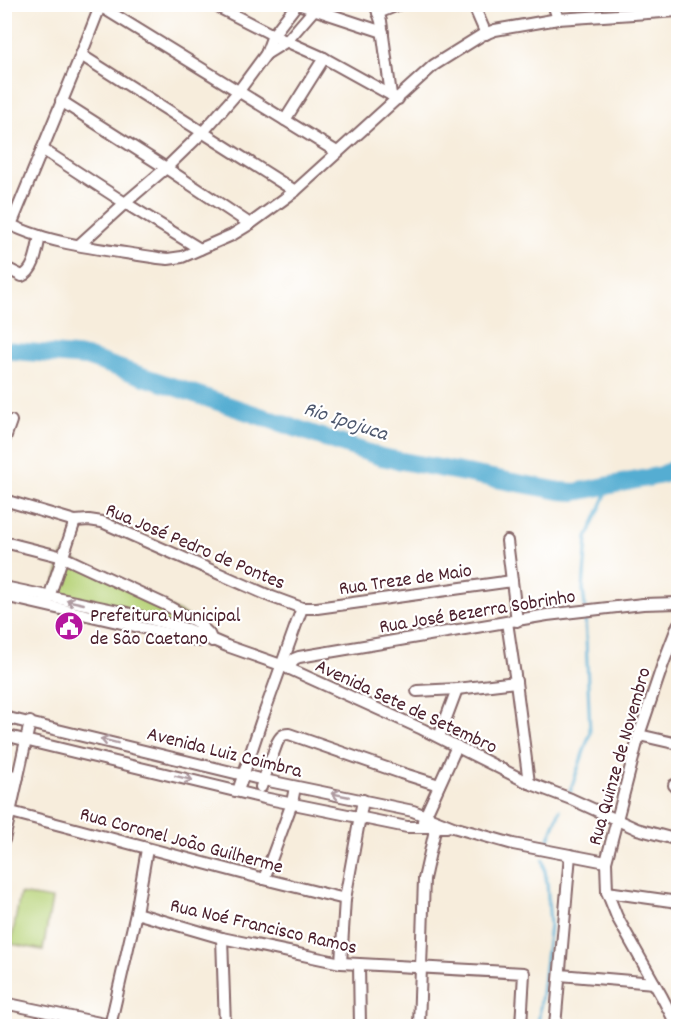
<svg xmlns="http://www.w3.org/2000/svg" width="683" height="1031" font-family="Dekko,sans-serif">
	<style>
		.green { fill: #b7d378; stroke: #807952; stroke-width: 1.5 }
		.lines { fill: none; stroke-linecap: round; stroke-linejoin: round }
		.stream { stroke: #55add2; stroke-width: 3 }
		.river { stroke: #55add2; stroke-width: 18 }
		.minor-casing { stroke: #876769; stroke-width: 14 }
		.minor { stroke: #fff; stroke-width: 10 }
		.oneway { stroke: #ae9aa0 }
		.labels { text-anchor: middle; stroke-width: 4.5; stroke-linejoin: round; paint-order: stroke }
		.street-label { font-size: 20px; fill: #4a1f2b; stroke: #fff }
		.poi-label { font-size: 20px; fill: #4a1f2b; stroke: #fff; text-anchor: start }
		.water-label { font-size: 21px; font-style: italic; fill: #4e586e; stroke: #fff }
	</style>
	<rect width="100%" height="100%" fill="#fff"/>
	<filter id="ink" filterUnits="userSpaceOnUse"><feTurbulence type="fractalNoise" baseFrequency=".0167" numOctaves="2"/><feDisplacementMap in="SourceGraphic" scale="12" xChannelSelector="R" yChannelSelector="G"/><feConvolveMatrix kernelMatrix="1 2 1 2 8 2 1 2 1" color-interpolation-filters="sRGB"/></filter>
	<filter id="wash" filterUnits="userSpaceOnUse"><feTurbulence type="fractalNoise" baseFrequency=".008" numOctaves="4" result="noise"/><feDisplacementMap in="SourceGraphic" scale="24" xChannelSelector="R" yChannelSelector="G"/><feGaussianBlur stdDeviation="1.35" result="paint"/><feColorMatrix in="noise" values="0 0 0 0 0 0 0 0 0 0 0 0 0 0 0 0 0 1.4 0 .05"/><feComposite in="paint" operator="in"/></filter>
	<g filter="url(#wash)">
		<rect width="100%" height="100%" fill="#f7eddc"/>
		<g class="green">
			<path d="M63,554L192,618L187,631L52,594Z"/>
			<path d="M20,894L52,899L43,950L11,944Z"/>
		</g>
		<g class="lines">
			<g class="stream">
				<path d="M585,607L583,590L587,538L610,485"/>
				<path d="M570,792L590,733L585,614"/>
				<path d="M547,844L560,810"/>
				<path d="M538,1026L550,925L547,883L543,860"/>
			</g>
			<path class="river" d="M4,350L86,357L381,457L560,491L575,492L662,475L678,467"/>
		</g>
	</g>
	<g filter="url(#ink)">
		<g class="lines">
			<g class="minor-casing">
				<g id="minor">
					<path d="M212,4L279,38L324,58L398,99"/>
					<path d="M298,4L383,32"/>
					<path d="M375,4L381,21L391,95"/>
					<path d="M473,4L486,34"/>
					<path d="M553,4L558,19"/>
					<path d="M100,6L337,152"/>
					<path d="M378,13L400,4"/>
					<path d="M266,54L287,41L319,4"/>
					<path d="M81,55L295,191"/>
					<path d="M61,101L166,168L250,224"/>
					<path d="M285,120L324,58"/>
					<path d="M42,149L125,203L200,249"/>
					<path d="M4,221C45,245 111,250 158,258L168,259L182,257L232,235L250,224L295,191L434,65L482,35L495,30L558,19L678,11"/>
					<path d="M11,225L81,55L101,4"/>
					<path d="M79,245L125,203L166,168L203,132L238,92L266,54L273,35L297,4"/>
					<path d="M4,267L22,276C35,271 37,249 40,236"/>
					<path d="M4,441L11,421"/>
					<path d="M4,500L75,521L89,520L102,522L272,597L302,608H317L512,581"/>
					<path d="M507,541L517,621"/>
					<path d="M4,542L63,557L164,604L198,623L209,634L212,641"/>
					<path d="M4,587L123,612L187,629L227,646L281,665L422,729L529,783L571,799L637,829L678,840"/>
					<path d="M4,596L200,641"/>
					<path d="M47,603L75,521"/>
					<path d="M507,622L516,682L529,783"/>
					<path d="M289,669L294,659L299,657L547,615L643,604L678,603"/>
					<path d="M417,691L457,689L516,682"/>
					<path d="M4,717L264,780L413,811L453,827L513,844L606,862"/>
					<path d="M4,735L264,798L407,827H447"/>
					<path d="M639,735L678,744"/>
					<path d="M439,737L457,689"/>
					<path d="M4,773L18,777"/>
					<path d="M674,785L678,789"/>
					<path d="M261,787L277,743C280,737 282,734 289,734L401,773L439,785"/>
					<path d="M238,791L261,722L302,608"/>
					<path d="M11,812L264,879L345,899"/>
					<path d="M423,821L457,746"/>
					<path d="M4,840L30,722"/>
					<path d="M264,879L292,803L295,787"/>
					<path d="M607,892L678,902"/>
					<path d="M136,913L222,938L341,963L524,973L521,1026"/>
					<path d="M222,938L225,1026"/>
					<path d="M341,963L345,899L363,800"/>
					<path d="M359,965L360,1026"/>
					<path d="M560,975L654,983"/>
					<path d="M4,1003L114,1026"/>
					<path d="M110,1026L136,913L147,849"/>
					<path d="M419,1026L424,879L437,821"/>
					<path d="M555,1026L570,855"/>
					<path d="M677,1026L662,997L617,917L607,892L606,862L639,735L663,664L678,625"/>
				</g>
			</g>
			<use href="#minor" class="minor"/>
		</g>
		<defs><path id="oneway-shaft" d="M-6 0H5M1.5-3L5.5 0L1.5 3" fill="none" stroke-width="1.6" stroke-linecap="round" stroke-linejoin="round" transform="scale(1.5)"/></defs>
		<g class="oneway">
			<use href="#oneway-shaft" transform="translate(75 602) rotate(-167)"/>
			<use href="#oneway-shaft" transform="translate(109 741) rotate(-166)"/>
			<use href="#oneway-shaft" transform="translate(184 778) rotate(14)"/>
			<use href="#oneway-shaft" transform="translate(340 795) rotate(-169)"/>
		</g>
	</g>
	<defs>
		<g id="civic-disc" transform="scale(1.5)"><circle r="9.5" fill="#b5179e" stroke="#fff"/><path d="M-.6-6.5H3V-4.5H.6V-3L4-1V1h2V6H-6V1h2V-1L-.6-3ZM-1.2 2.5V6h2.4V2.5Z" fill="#fff"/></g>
	</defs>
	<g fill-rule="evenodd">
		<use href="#civic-disc" x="69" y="626"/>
	</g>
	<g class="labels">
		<g class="street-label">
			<text transform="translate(196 545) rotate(23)" y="7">Rua José Pedro de Pontes</text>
			<text transform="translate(405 578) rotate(-8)" y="7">Rua Treze de Maio</text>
			<text transform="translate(477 610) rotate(-9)" y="7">Rua José Bezerra Sobrinho</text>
			<text transform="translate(407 705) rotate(25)" y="7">Avenida Sete de Setembro</text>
			<text transform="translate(225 751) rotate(14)" y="7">Avenida Luiz Coimbra</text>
			<text transform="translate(618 756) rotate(-74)" y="7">Rua Quinze de Novembro</text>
			<text transform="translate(182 839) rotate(15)" y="7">Rua Coronel João Guilherme</text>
			<text transform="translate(264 925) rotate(13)" y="7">Rua Noé Francisco Ramos</text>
		</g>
		<g class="poi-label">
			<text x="90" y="621">Prefeitura Municipal<tspan x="90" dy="23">de São Caetano</tspan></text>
		</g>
		<g class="water-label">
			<text transform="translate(346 420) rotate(18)" y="7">Rio Ipojuca</text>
		</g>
	</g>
	<rect width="683" height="1031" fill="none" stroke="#fff" stroke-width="24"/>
</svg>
